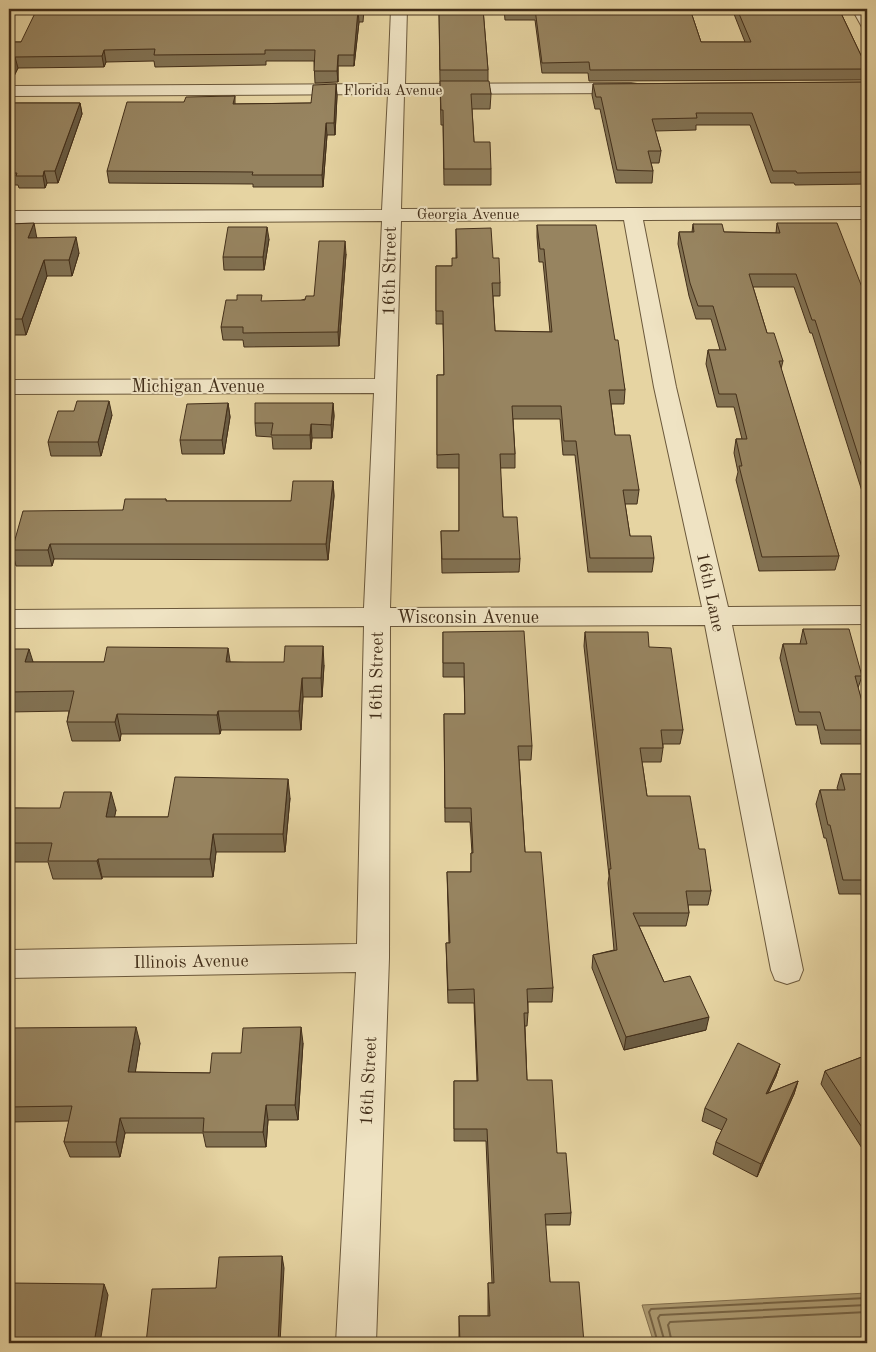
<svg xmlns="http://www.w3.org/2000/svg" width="876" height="1352" font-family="'Old Standard TT',serif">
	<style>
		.water { fill: #ae9c73; stroke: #83704f }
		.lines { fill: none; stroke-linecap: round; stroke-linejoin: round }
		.shore { stroke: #786546; stroke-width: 2 }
		.minor-casing { stroke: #6b583b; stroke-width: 2 }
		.minor { fill: #efe3c3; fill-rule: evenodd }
		.wall { fill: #827253; stroke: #422e19 }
		.shaded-wall { fill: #6a5c43; stroke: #422e19 }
		.building { fill: #978460; stroke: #422e19 }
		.labels { text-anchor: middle; stroke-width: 4; stroke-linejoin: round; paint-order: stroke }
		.far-street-label { font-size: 15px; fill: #422e19; stroke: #efe3c3 }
		.street-label { font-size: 18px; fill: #422e19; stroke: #efe3c3 }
	</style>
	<rect width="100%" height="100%" fill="#e6d4a2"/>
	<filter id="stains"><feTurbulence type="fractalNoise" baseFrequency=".004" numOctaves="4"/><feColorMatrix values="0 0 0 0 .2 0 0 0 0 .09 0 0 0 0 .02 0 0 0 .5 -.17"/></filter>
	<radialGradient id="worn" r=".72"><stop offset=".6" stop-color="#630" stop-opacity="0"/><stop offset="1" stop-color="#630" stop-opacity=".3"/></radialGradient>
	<path class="water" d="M867,1293V1343H654L642,1305Z"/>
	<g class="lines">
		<g class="shore">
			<path d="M658,1343L649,1312L651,1309L867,1298"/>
			<path d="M665,1343L658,1318L660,1315L867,1305"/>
			<path d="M672,1343L668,1325L670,1322L867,1312"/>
		</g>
		<g class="minor-casing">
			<g id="minor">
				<path d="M391,9H407L405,84L631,83L637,84L639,88L637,92L631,93L404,94L401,209L867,207V219L643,220L676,387L728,607L867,606V624L732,625L803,970L799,980L787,984L775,980L771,970L705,625L390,626L389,958L376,1343H336L356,972L9,978V950L357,944L364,626L9,628V610L364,608L374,393L9,394V380L375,379L382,221L9,223V211L382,210L388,94L9,96V86L388,84ZM624,220L654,387L702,607L390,608L401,221Z"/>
				<path d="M852,9H866L867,29L862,27Z"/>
			</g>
		</g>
		<use href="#minor" class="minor"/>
	</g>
	<g class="wall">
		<path d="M364,9L363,22H359L354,66H338V82L315,83L314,61H266V65L155,67L154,61L106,62L104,67L18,68L10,84L9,42H21Z"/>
		<path d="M427,9H483L488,70V81L491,94L490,109H472L474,142L491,169V185H444L443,125H441L440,82L439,13H427Z"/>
		<path d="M504,9H690L701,42H745L732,9H839L867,68V73L866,80L589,81L588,73H542L535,20H505Z"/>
		<path d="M867,82V184L795,185L794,183H771L750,125H696V130L655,131L661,151L659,163H651L653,171L652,183H616L600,109H595L592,95L593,84Z"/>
		<path d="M336,84L337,96L335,135H327L323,187H253V184L109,183L107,171L184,102L235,96V104L311,103Z"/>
		<path d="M9,103H80L82,114L58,183H47L45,188H19L18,185H9Z"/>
		<path d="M777,223L867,300V507L812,333H810L794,287H753L767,333L783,361L781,369L839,556L835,570L759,571L736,480L738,472L734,453L736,439H742L734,407H717L706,364L708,350H720L711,319H696L689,296L678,244L679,232H692L693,224L724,232L776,233Z"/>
		<path d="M9,224L37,238L79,253L72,276H47L26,335H9Z"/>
		<path d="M537,225L615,340L625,390L624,404H611L615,435L639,490L637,504H625L630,536L654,558L652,572H588L575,455H563L560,419H513L515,454V468H500L503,517L520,559L519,572L442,573L441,531H459V468H437V375H444L443,324H436V266H452L456,258V229L493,258L500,283V296H493L495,331L550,332L543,262H539L537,237Z"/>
		<path d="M269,239L264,270H224L223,257Z"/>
		<path d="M346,254L339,346L244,347L243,340H223L221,327L314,296Z"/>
		<path d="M228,403L230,417L224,454H182L180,440Z"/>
		<path d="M333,403L334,416L332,438H312L311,449H273L272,437L256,436L255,423Z"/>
		<path d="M112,415L101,456H51L48,442Z"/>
		<path d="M333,481L334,496L328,560L54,559L52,566H16L12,550L123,510L166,499V501H291Z"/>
		<path d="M803,629L862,676L858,688L867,720V739L866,744H821L817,725H796L780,658L783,644H800Z"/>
		<path d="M443,632L532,746L531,760H519L525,852L553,988L552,1002H528V1013L527,1026H525L527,1080L557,1153L571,1213L570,1225H545L550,1282L584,1343H459V1316H488V1283H492L486,1141H454V1081H477L474,1003H448L446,943H449L447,872H471V853H472L470,822H445L444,714H465L464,677H443Z"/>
		<path d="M585,632L649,647L683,730L680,744H663V748L661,762H642L647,796L699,849L711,891L708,905H688L689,913L686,926H639L664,982L706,1030L624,1050L592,968L593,955L614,950L608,883L609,876L584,646Z"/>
		<path d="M9,649L33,662H230L324,665L322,697H303L301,730H221L220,734H121L120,741H72L67,722L69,711L9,712Z"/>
		<path d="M841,774H867V922L861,894H839L826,838H824L816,804L820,790H838L837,788Z"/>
		<path d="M290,798L285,852H216L213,877H102V879H53L48,862H9V808L116,810L114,817H168Z"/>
		<path d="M9,1028L140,1043L135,1072L210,1073L241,1053L303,1043L298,1120H268L266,1147H206L203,1133H125L120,1157H70L64,1142L69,1121L9,1122Z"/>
		<path d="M867,1055V1156L821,1084L825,1071Z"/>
		<path d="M780,1064L776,1076L768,1093L798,1081L794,1094L757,1177L713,1154L716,1142L722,1130L702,1121L705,1108Z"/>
	</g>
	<g class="shaded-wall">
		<path d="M358,10L359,22L354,66V55Z"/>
		<path d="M104,50L106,62L104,67L102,56Z"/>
		<path d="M338,55V82L337,71Z"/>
		<path d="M15,57L18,68L10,84H9V70Z"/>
		<path d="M336,84L337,96L335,135L334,123Z"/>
		<path d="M80,103L82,114L58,183L55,171Z"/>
		<path d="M326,123L327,135L323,187L322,175Z"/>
		<path d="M44,171L47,183L45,188L43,176Z"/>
		<path d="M34,223L37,239L28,238Z"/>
		<path d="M267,227L269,239L264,270L263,257Z"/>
		<path d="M76,237L79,253L72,276L69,260Z"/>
		<path d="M345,241L346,254L339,346L338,332Z"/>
		<path d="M44,260L47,276L26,335L22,319Z"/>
		<path d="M109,401L112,415L101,456L98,442Z"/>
		<path d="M228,403L230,417L224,454L222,440Z"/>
		<path d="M333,403L334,416L332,438L331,425Z"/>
		<path d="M311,424L312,438L311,449L310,435Z"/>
		<path d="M333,481L334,496L328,560L326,544Z"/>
		<path d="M50,544L54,559L52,566L48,550Z"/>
		<path d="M323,646L324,665L322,697L321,678Z"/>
		<path d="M228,648L231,667L226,662Z"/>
		<path d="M29,649L35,668L25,662Z"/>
		<path d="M302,678L303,697L301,730L299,711Z"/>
		<path d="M218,711L221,730L220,734L217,715Z"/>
		<path d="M117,714L121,734L120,741L115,722Z"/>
		<path d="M288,779L290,798L285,852L283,834Z"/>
		<path d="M111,792L116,810L111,835L106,817Z"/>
		<path d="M213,834L216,852L213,877L210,859Z"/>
		<path d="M98,859L102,877V879L97,861Z"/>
		<path d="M709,1017L706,1030L624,1050L626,1037Z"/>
		<path d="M136,1027L140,1043L133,1087L128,1072Z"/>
		<path d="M301,1027L303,1043L298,1120L295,1105Z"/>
		<path d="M780,1064L776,1076L762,1106L766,1094Z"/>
		<path d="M798,1081L794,1094L757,1177L761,1164Z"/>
		<path d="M266,1105L268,1120L266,1147L263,1132Z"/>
		<path d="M120,1118L125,1133L120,1157L116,1142Z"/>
		<path d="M282,1256L284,1268L280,1343H278Z"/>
		<path d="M104,1284L108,1295L100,1343H94Z"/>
	</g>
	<g class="building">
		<path d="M37,9H363L362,11L358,10L354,55H338L337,71H314L315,50H265V54L154,55L155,49L104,50L102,56L15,57L9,70V42H21Z"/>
		<path d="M439,9H483L488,70H440Z"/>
		<path d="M505,9H690L701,42H751L737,9H839L867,68V69L590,70L589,62L542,63L535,9Z"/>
		<path d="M440,81H489L491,94H471L474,142H490L491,169H444L443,110H441Z"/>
		<path d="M867,82V172L797,173L796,171H773L752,113H696L697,118L652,119L661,151H648L653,171L617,170L601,97H596L593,84Z"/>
		<path d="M336,84L334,123H326L322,175H252L253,172L107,171L127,102H184L186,97L235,96L233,104L311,103L313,85Z"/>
		<path d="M9,103H80L55,171H44L43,176H16L17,173H9Z"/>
		<path d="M34,223L28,238L76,237L69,260H44L22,319H9V224Z"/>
		<path d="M777,223H837L867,300V483L815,320H812L796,274H749L767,333H774L783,361H779L839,556L762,557L739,466H742L736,439H747L736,394H719L708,350H726L713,306H698L690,283L679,232H694L693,224H722L724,232L780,233Z"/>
		<path d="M537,225H596L615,340H618L625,390H609L615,435H630L639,490H623L630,536H651L654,558H590L576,441H564L561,406H512L515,454H500L503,517H517L520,559H442L441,531H459V454L437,455V375H444L443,311H436V266H452V258H457L456,229L491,228L493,258H499L500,283H492L495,331L552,332L544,249H540Z"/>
		<path d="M228,227H267L263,257H223Z"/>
		<path d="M319,241H345L338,332L243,333V327H221L226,300H237V295H262L261,301L305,300L306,296H314Z"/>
		<path d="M77,401H109L98,442H48L58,411H74Z"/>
		<path d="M228,403L222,440H180L187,404Z"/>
		<path d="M255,403H333L331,425L311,424L310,435H271L273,423H255Z"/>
		<path d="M293,481H333L326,544H50L48,550H12L23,511L123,510L125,499H166V501H291Z"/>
		<path d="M803,629H849L862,676H855L867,720V730H825L820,712H799L783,644H807Z"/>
		<path d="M524,631L532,746H518L525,852H541L553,988L527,989L528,1013H524L527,1080H552L557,1153H566L571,1213L545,1214L550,1282H579L584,1343H460L459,1316H490L488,1283H494L487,1129H454V1081H478L474,989L448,990L446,943H450L447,872H471V853H473L471,808H445L444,714H465L464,663H443V632Z"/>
		<path d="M585,632H648L649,647L671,648L683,730H661L663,748H640L647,796H690L699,849H705L711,891H686L689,913H633L664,982L690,976L709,1017L626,1037L593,955L617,950L609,869H611Z"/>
		<path d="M285,646H323L321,678H302L299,711H218L217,715L117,714L115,722H67L74,691L9,692V649H29L25,662H104L107,647L228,648L226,662H284Z"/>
		<path d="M841,774H867V889L865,880H843L830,825H828L820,790H845Z"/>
		<path d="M175,777L288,779L283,834H213L210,859H98L97,861H48L52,843H9V808H60L64,792H111L106,817H168Z"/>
		<path d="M136,1027L128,1072L210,1073L212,1053H241L243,1028L301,1027L295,1105H266L263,1132H203L204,1118H120L116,1142H64L72,1106L9,1107V1028Z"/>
		<path d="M738,1043L780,1064L766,1094L798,1081L761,1164L716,1142L727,1119L705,1108Z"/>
		<path d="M867,1055V1135L825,1071Z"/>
		<path d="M282,1256L278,1343H146L152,1289L216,1288L219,1257Z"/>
		<path d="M9,1283L104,1284L94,1343H9Z"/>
	</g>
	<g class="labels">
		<g class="far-street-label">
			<text x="393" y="95">Florida Avenue</text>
			<text x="468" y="219">Georgia Avenue</text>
		</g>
		<g class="street-label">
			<text transform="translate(389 271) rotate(-89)" y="6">16th Street</text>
			<text x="198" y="392">Michigan Avenue</text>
			<text transform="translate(711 592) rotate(78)" y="6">16th Lane</text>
			<text x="468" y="623">Wisconsin Avenue</text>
			<text transform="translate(376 676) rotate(-89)" y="6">16th Street</text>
			<text transform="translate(191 961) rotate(-1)" y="6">Illinois Avenue</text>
			<text transform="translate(368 1081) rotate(-87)" y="6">16th Street</text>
		</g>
	</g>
	<rect width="876" height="1352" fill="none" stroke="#e6d4a2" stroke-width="30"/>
	<rect x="10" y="10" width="856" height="1332" fill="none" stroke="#422e19" stroke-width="2.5"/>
	<rect x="15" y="15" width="846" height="1322" fill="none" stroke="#422e19"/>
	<rect width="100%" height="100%" filter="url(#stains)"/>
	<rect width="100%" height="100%" fill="url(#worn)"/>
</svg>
